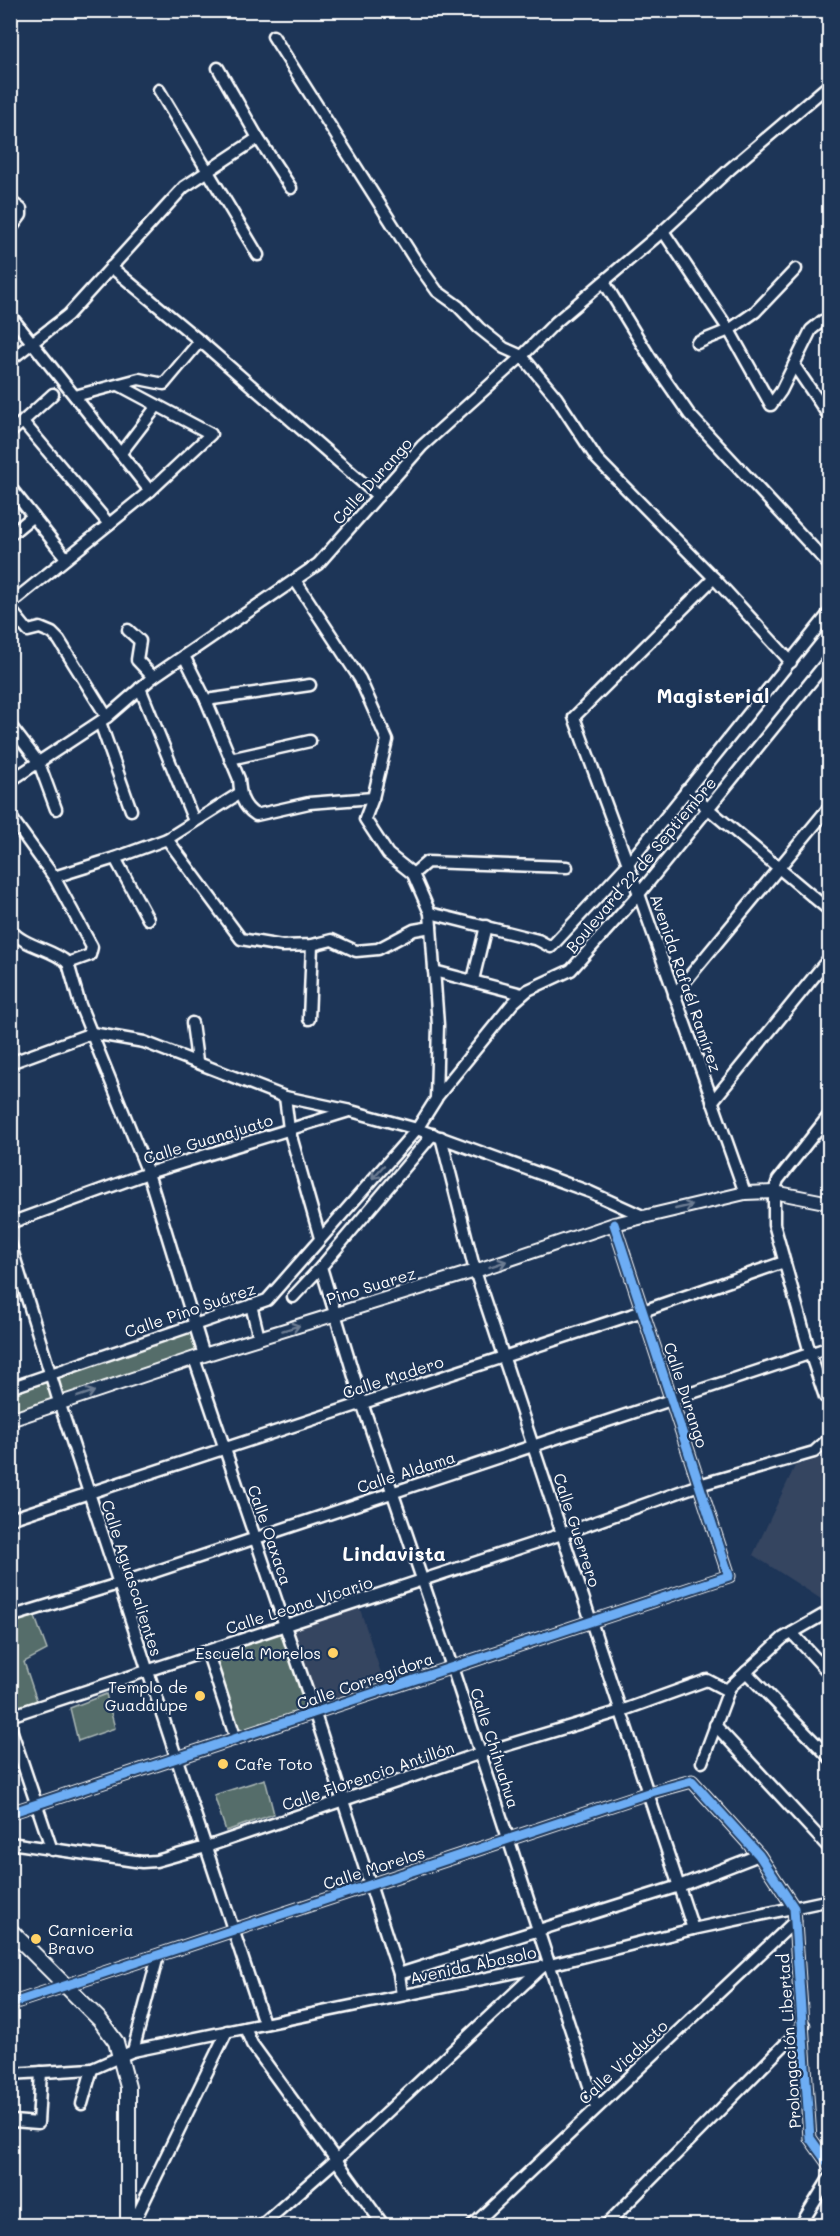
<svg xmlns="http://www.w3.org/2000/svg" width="840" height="2236" font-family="Mali,sans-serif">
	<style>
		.built { fill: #344460 }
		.green { fill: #546d6a; stroke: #aab6b4; stroke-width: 1.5 }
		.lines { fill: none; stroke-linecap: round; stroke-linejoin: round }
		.minor-casing { stroke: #fff; stroke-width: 15 }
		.tertiary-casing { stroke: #fff; stroke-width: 16 }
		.secondary-casing { stroke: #fff; stroke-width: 18 }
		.minor { stroke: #1d3557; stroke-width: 10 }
		.tertiary { stroke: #1d3557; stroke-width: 12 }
		.secondary { stroke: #1d3557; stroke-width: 14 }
		.cycleway-casing { stroke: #1d3557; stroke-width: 13 }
		.cycleway { stroke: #6dadf4; stroke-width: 9 }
		.oneway { stroke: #6c7c92 }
		.poi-dot { fill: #ffd166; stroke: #1d3557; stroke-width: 2 }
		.labels { text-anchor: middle; stroke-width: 4.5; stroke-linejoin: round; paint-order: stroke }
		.street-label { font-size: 16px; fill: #fff; stroke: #1d3557 }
		.poi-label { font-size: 16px; fill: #fff; stroke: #1d3557; text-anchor: end }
		.quarter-label { font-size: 20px; font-weight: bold; fill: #fff; stroke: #1d3557 }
	</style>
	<rect width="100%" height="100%" fill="#1d3557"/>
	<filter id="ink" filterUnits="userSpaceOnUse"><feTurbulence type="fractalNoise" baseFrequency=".0167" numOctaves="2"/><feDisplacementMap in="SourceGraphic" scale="12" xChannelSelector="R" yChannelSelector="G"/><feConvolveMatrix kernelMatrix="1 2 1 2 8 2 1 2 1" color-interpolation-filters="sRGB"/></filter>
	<g filter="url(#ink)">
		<g class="built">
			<path d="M829,1456L830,1596L824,1601L753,1555L795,1466Z"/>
			<path d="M360,1609L383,1679L313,1713L283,1626Z"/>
		</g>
		<g class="green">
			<path d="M195,1325L204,1355L11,1420L10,1388Z"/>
			<path d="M35,1617L47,1650L24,1662L39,1707L11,1716V1621Z"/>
			<path d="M283,1626L313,1713L236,1739L207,1651Z"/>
			<path d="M106,1694L115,1728L78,1741L70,1708Z"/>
			<path d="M265,1779L274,1814L226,1831L214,1795Z"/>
		</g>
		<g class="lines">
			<g class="minor-casing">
				<g id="minor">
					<path d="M273,36L417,263L437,291L458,306L479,328L504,348L522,356L556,397L597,459L714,578L791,662"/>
					<path d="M218,68L258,138L291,188"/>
					<path d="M159,90L258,255"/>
					<path d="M10,201L21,209V215L10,230"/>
					<path d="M663,231L729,330L771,405L781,391L811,330L822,321L830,320"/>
					<path d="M111,267L200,341L378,496"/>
					<path d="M604,282L651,359L689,414L830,566"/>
					<path d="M10,315L150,491"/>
					<path d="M697,343L729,330L755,312L796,269"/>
					<path d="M10,360L68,315L184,187L258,138"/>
					<path d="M794,365L830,418"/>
					<path d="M75,396L139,379L164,384L200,341"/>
					<path d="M23,422L109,524"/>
					<path d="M10,433L53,394"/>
					<path d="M121,453L157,406"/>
					<path d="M10,487L66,558"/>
					<path d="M10,535L33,516"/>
					<path d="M714,578L574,717L639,894L745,1193"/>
					<path d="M10,604L150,491L211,434L119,385"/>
					<path d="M10,609L28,631L40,628L52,633L59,640L107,717"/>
					<path d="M128,630L140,641L137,660L153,677"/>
					<path d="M184,656L206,700L239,779C240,795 242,806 256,815L309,803L373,798"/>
					<path d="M140,688L194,821"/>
					<path d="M206,700L310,685"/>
					<path d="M100,722L131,810"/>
					<path d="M10,725L39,763L56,809"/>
					<path d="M230,759L310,741"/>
					<path d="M10,781L107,717L153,677L318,564L422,446L522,356L556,322L663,231L730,169L830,84"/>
					<path d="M686,790L830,911"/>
					<path d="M10,816L54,877L92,947L90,955L68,963"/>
					<path d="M167,839L241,939L282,946L312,945L332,940L356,951L378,949L414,930L431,927"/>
					<path d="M115,858L148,919"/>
					<path d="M413,874L427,862L567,867"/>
					<path d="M54,877L115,858L167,839L240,793"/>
					<path d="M430,913L538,940L551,947L628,864L830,612"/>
					<path d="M10,929C24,947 51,948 68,963"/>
					<path d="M68,963L80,1005L148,1173L204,1355"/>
					<path d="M434,971L522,994"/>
					<path d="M473,980L486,926"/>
					<path d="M674,995L830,806"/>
					<path d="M309,1019L312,945"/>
					<path d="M192,1023L197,1061"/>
					<path d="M10,1063L92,1033L144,1042L285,1097L351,1111L417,1129L590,1192L645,1217"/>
					<path d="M285,1097L289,1129L320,1238"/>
					<path d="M436,1098L513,1003L528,990L571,970L639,894L830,658"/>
					<path d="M712,1102L830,957"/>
					<path d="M441,1137L475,1271L693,1929"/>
					<path d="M10,1223L148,1173L349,1111"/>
					<path d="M10,1243L59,1402L264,2023"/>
					<path d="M321,1267L362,1403L452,1667L596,2107"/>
					<path d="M293,1297L321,1267L433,1134"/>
					<path d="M251,1305L259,1338"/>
					<path d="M194,1358L315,1714L399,1974L402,1995"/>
					<path d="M10,1388L267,1300L417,1129L436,1099L438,1025L430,913L413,874L388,854L365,819L373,798L387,740L360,679L295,580"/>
					<path d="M825,1397L810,1353L774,1224V1192L778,1180L830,1114"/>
					<path d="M10,1519L643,1311L784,1262"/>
					<path d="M10,1617L118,1584L830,1347"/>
					<path d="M792,1633L830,1674"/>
					<path d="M207,1651L236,1739"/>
					<path d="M746,1672L830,1758"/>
					<path d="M10,1716L562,1534L699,1485L814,1452L825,1442"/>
					<path d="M715,1725L830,1849"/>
					<path d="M10,1726L52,1850"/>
					<path d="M702,1762L730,1687L783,1638L830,1611"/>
					<path d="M10,1813L729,1576L614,1224"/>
					<path d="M10,1843L142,1862L156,1861L206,1847L481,1753L621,1711L707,1680L728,1691"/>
					<path d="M399,1974L679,1886L759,1855"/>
					<path d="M10,2004L648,1793L692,1781L759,1855L794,1908L810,2138L830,2166"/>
					<path d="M245,2028L252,2044L384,2226"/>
					<path d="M133,2051L158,1956"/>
					<path d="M10,2074L92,2069L133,2051L550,1965L693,1929L830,1900"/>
					<path d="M82,2104L92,2069"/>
					<path d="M13,2121L38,2123L41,2072"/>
					<path d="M132,2226L227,2031"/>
					<path d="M261,2226L336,2160L542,1967"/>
					<path d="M472,2226L795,1921"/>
					<path d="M605,2226L804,2025"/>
					<path d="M800,2226L830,2177"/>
				</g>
			</g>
			<g class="tertiary-casing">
				<path id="tertiary" d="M10,1420L204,1355L475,1271L614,1224L745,1193L774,1192L830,1203"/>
			</g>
			<g class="secondary-casing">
				<path id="secondary" d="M10,1930L100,2020L116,2042L128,2087V2226"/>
			</g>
			<use href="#minor" class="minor"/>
			<use href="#tertiary" class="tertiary"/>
			<use href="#secondary" class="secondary"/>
			<g class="cycleway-casing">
				<g id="cycleway">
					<path d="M10,1813L729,1576L614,1224"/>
					<path d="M10,2004L648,1793L692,1781L759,1855L794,1908L810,2138L830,2166"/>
				</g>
			</g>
			<use href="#cycleway" class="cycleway"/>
		</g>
		<defs><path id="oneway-shaft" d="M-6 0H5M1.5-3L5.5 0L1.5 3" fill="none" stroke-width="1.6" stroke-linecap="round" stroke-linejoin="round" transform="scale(1.5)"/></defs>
		<g class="oneway">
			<use href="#oneway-shaft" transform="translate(378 1172) rotate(132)"/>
			<use href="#oneway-shaft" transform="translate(684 1207) rotate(-13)"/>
			<use href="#oneway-shaft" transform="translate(498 1264) rotate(-19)"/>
			<use href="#oneway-shaft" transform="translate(291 1328) rotate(-17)"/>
			<use href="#oneway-shaft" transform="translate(86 1394) rotate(-18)"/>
		</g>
	</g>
	<g class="poi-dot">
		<circle cx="333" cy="1653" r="6"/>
		<circle cx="200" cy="1696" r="6"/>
		<circle cx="223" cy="1764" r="6"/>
		<circle cx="36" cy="1939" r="6"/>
	</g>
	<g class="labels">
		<g class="street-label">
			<text transform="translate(372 481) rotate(-48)" y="6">Calle Durango</text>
			<text transform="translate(641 865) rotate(-50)" y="6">Boulevard 22 de Septiembre</text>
			<text transform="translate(686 983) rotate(71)" y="6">Avenida Rafaél Ramírez</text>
			<text transform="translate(208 1139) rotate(-17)" y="6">Calle Guanajuato</text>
			<text transform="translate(371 1286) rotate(-17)" y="6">Pino Suarez</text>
			<text transform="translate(190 1310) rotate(-19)" y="6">Calle Pino Suárez</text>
			<text transform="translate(393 1377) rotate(-18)" y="6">Calle Madero</text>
			<text transform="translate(686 1395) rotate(72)" y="6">Calle Durango</text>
			<text transform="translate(406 1472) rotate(-18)" y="6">Calle Aldama</text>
			<text transform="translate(577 1530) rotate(72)" y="6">Calle Guerrero</text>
			<text transform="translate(270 1535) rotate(71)" y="6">Calle Oaxaca</text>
			<text transform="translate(132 1578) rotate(72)" y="6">Calle Aguascalientes</text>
			<text transform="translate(299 1605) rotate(-18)" y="6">Calle Leona Vicario</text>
			<text transform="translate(365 1681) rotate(-19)" y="6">Calle Corregidora</text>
			<text transform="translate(495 1748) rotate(72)" y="6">Calle Chihuahua</text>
			<text transform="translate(368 1776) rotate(-19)" y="6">Calle Florencio Antillón</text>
			<text transform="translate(374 1868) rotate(-18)" y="6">Calle Morelos</text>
			<text transform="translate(473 1965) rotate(-12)" y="6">Avenida Abasolo</text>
			<text transform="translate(789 2041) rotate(-94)" y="6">Prolongación Libertad</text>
			<text transform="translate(623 2062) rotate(-43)" y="6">Calle Viaducto</text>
		</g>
		<g class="poi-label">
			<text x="321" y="1659">Escuela Morelos</text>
			<text x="188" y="1693">Templo de<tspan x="188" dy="18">Guadalupe</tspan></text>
			<text x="235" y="1770" text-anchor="start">Cafe Toto</text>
			<text x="48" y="1936" text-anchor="start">Carniceria<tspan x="48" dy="18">Bravo</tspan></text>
		</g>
		<g class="quarter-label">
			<text x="713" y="703">Magisterial</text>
			<text x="394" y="1561">Lindavista</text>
		</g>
	</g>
	<rect width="840" height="2236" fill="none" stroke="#1d3557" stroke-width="36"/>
	<rect x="18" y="18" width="804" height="2200" fill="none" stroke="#fff" stroke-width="2" filter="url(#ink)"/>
</svg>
